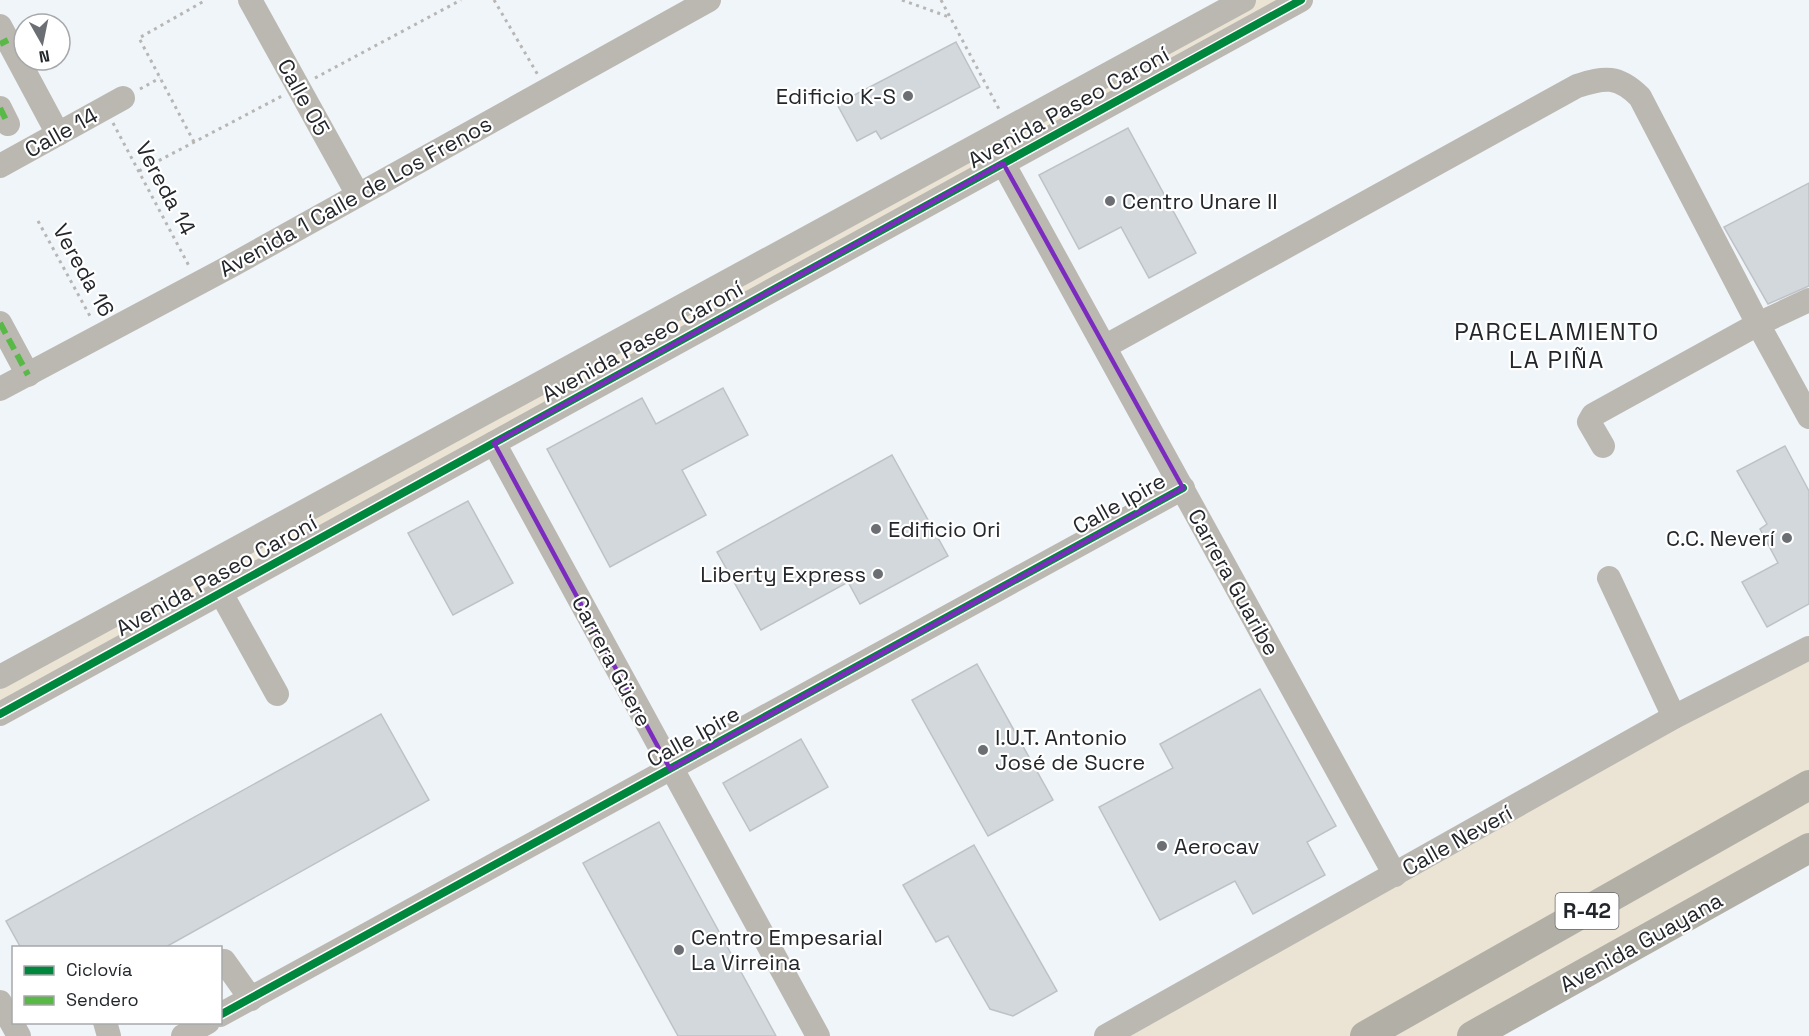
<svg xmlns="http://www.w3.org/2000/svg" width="1809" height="1036" font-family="'Space Grotesk',sans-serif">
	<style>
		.green { fill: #ebe4d5 }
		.building { fill: #d3d8dc; stroke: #bec2c6; stroke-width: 1.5 }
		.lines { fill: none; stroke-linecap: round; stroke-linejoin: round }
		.path { stroke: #b7b6b3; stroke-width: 3; stroke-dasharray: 3 4.5; stroke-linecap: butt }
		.minor { stroke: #bab8b1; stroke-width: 24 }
		.major { stroke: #b2afa7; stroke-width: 30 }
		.quiet { stroke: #58b947; stroke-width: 6; stroke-dasharray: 12 6; stroke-linecap: butt }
		.cycleway-casing { stroke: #fff; stroke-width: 11 }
		.cycleway { stroke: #00873e; stroke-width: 8 }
		.marked { fill: none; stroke: #7b2cbf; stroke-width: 4.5; stroke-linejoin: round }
		.poi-dot { fill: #6b6e73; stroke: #fff; stroke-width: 2 }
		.labels { text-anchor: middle; stroke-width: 4.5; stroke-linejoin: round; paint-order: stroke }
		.shield { fill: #fff; stroke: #65676a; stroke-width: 1.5 }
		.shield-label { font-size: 21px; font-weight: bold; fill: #23262a }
		.poi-label { font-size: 22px; fill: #23262a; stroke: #fff; text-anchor: start }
		.street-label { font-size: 22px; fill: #23262a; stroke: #fff }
		.neighbourhood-label { font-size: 24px; letter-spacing: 1.5px; fill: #23262a; stroke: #fff }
	</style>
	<rect width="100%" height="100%" fill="#f0f5fa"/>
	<g class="green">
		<path d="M1244,0H1301L0,714V677Z"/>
		<path d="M1809,648V848L1472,1036H1106Z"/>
	</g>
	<g class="building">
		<path d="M956,42L980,87L881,139L876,131L857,141L837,104Z"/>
		<path d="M1128,128L1196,253L1149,278L1121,227L1079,249L1039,175Z"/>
		<path d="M1809,183V286L1768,304L1724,227Z"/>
		<path d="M723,388L748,435L682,470L706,515L610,567L547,449L642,398L656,424Z"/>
		<path d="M1785,446L1809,491V604L1767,627L1742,582L1778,563L1760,529L1767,524L1737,471Z"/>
		<path d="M892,455L948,556L860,604L848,582L761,630L717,552Z"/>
		<path d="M468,501L513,583L453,615L408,533Z"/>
		<path d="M977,664L1053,800L988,836L912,700Z"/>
		<path d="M1260,689L1336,826L1307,842L1325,875L1253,914L1235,881L1160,920L1099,807L1173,768L1160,744Z"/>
		<path d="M381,714L429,800L164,948H21L6,921Z"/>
		<path d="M801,739L828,787L750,831L723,783Z"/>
		<path d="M659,822L776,1036H678L583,863Z"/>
		<path d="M974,845L1057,991L1013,1016L990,1009L948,936L936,942L903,885Z"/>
	</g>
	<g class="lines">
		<g class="path">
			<path d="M494,0L538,75"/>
			<path d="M902,0L949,17"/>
			<path d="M941,0L1000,111"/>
			<path d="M315,78L461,0"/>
			<path d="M140,89L160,78"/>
			<path d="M113,123L189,266"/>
			<path d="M194,142L139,38L206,0"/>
			<path d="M139,171L282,96"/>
			<path d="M38,221L91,318"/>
		</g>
		<g class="minor">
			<path d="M250,0L358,195"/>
			<path d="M0,26L58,134"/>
			<path d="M0,108L8,124"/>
			<path d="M1003,163L1395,875"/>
			<path d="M0,166L123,98"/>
			<path d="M0,323L28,375"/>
			<path d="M1106,346L1577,86C1605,77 1618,75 1640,97L1758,324L1809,417"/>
			<path d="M0,389L229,267L709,0"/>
			<path d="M494,443L818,1036"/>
			<path d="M1603,446L1589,422L1593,415L1758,324L1809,300"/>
			<path d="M1609,578L1674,717"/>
			<path d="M221,593L277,694"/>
			<path d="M0,677L1244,0"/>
			<path d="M0,714L1301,0"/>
			<path d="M220,961H224L251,999"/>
			<path d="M0,1002L19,1036"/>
			<path d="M220,1015L1183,488"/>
			<path d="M105,1022L109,1036"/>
			<path d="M183,1036L208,1022"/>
			<path d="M1106,1036L1674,717L1809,648"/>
		</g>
		<g class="major">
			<path d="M1365,1036L1809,785"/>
			<path d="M1472,1036L1809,848"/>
		</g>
		<g class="quiet">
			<path d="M0,44L8,40"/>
			<path d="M0,108L8,124"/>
			<path d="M0,323L28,375"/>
		</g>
		<g class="cycleway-casing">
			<g id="cycleway">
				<path d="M0,714L1301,0"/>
				<path d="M220,1015L1183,488"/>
			</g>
		</g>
		<use href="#cycleway" class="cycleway"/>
	</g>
	<path class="marked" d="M1003,163L1183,488L670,769L494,443Z"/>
	<g class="poi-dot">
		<circle cx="908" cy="96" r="6"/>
		<circle cx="1110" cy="201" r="6"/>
		<circle cx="876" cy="529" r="6"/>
		<circle cx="1787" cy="538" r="6"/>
		<circle cx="878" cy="574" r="6"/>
		<circle cx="983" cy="750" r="6"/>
		<circle cx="1162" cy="846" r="6"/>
		<circle cx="679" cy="950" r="6"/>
	</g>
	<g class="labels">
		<rect class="shield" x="1555.5" y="893" width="63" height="36" rx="4.5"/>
		<g class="shield-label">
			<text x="1587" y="918">R-42</text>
		</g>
		<g class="poi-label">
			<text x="896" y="104" text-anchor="end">Edificio K-S</text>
			<text x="1122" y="209">Centro Unare II</text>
			<text x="888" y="537">Edificio Ori</text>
			<text x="1775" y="546" text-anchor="end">C.C. Neverí</text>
			<text x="866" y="582" text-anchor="end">Liberty Express</text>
			<text x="995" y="745">I.U.T. Antonio<tspan x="995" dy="25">José de Sucre</tspan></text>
			<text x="1174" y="854">Aerocav</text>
			<text x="691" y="945">Centro Empesarial<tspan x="691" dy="25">La Virreina</tspan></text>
		</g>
		<g class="street-label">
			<text transform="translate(304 97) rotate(61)" y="8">Calle 05</text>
			<text transform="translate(1068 107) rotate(-29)" y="8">Avenida Paseo Caroní</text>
			<text transform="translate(61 132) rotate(-29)" y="8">Calle 14</text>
			<text transform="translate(166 188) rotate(62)" y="8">Vereda 14</text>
			<text transform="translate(355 196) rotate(-29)" y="8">Avenida 1 Calle de Los Frenos</text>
			<text transform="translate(84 270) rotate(61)" y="8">Vereda 16</text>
			<text transform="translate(642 341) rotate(-29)" y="8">Avenida Paseo Caroní</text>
			<text transform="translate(1119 503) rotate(-29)" y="8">Calle Ipire</text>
			<text transform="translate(216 575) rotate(-29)" y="8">Avenida Paseo Caroní</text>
			<text transform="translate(1234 582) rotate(61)" y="8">Carrera Guaribe</text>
			<text transform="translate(612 661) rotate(62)" y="8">Carrera Güere</text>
			<text transform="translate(693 736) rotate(-29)" y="8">Calle Ipire</text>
			<text transform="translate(1457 840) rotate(-29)" y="8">Calle Neverí</text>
			<text transform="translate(1641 942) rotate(-29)" y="8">Avenida Guayana</text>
		</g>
		<g class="neighbourhood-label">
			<text x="1557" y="340">PARCELAMIENTO<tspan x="1557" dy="28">LA PIÑA</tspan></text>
		</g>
	</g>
	<rect x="12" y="946" width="210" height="78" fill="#ffffff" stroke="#a7a8aa" stroke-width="1.5"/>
	<rect x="24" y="966" width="30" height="9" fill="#00873e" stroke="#a7a8aa" stroke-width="1.5"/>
	<text x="66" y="976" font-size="18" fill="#23262a">Ciclovía</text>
	<rect x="24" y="996" width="30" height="9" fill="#58b947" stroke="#a7a8aa" stroke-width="1.5"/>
	<text x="66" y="1006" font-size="18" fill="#23262a">Sendero</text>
	<g transform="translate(42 42) rotate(171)"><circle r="28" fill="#ffffff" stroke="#a7a8aa" stroke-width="1.5"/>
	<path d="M0-4.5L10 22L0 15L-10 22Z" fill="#6b6e73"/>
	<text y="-9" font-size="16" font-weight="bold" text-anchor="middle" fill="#23262a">N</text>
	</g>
</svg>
